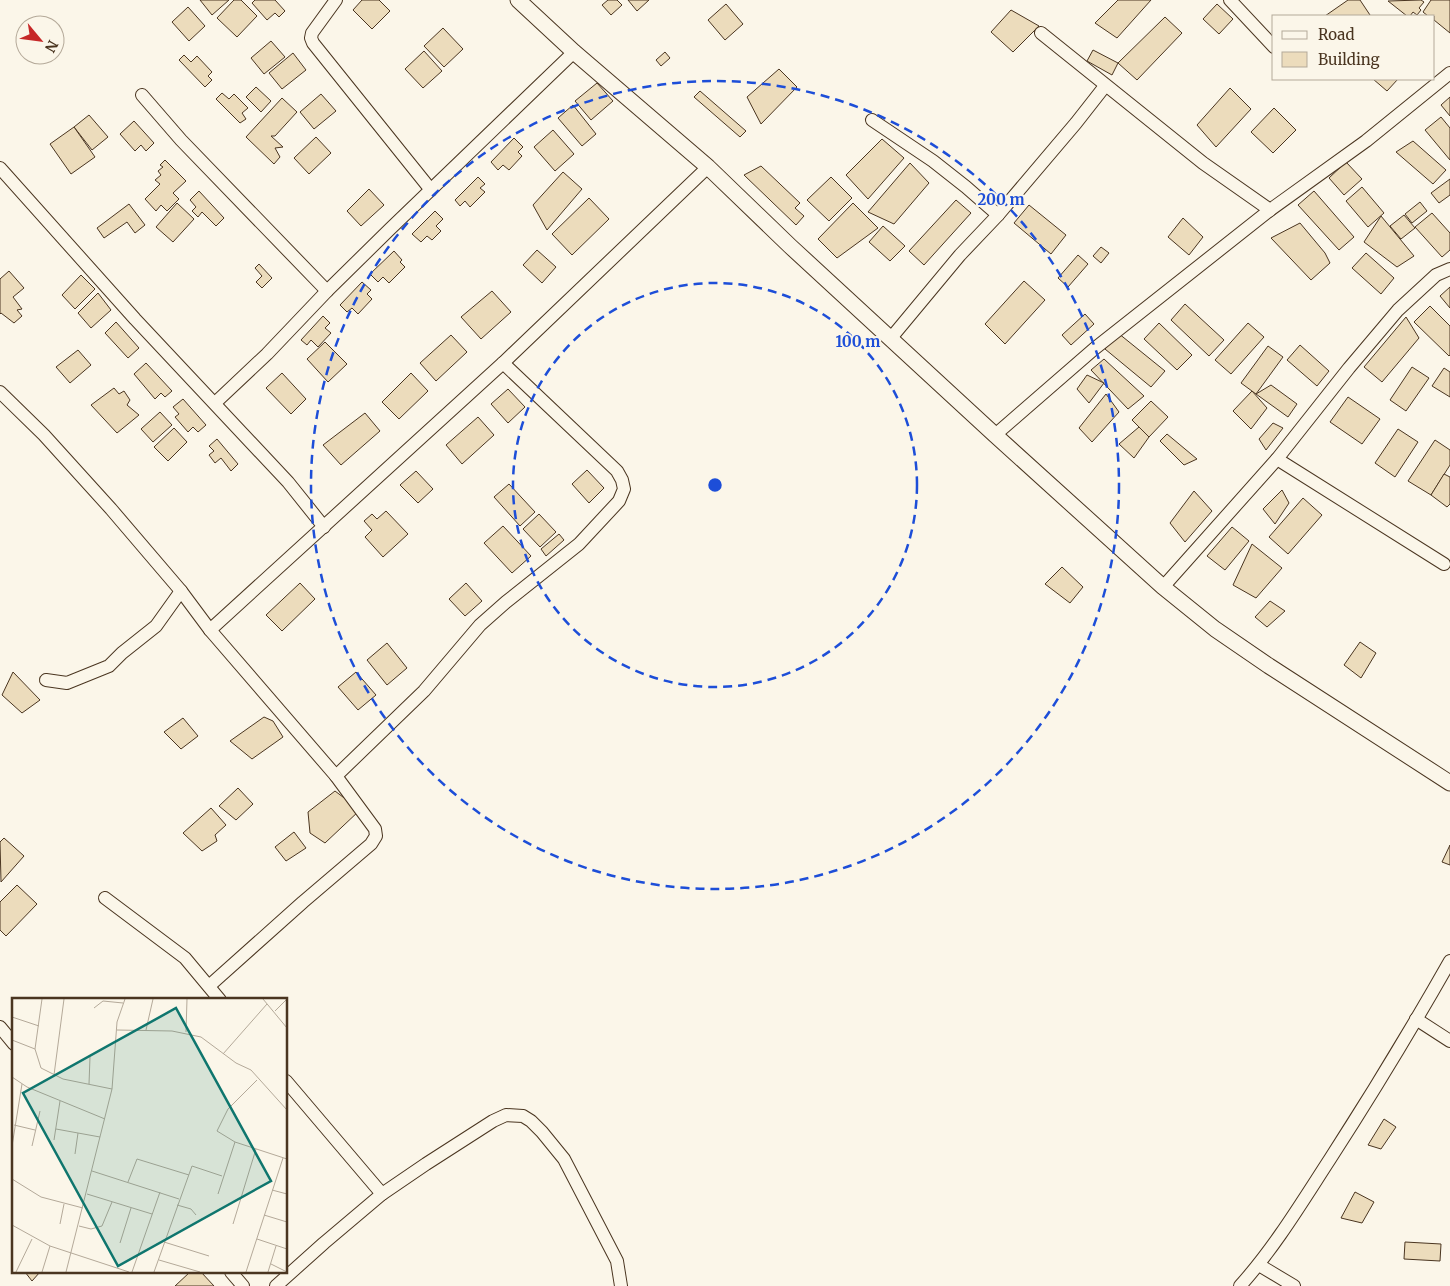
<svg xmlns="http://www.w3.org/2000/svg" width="1450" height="1286" font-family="Merriweather,serif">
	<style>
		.building { fill: #ecdcbc; stroke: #4a3520 }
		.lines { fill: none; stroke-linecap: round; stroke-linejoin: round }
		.minor-casing { stroke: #4a3520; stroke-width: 14 }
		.tertiary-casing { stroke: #4a3520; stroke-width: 17 }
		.minor { stroke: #fbf6e9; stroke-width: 12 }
		.tertiary { stroke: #fbf6e9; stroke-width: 15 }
		.ring { fill: none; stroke: #1d4ed8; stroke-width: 2.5; stroke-dasharray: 9 6 }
		.inset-road { fill: none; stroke: #b4a999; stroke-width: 1 }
		.view { fill: #0f766e; fill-opacity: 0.15; stroke: #0f766e; stroke-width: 2.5 }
		.inset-edge { fill: none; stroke: #4a3520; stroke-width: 2.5 }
		.centre { fill: #1d4ed8; stroke: #fbf6e9; stroke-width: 2.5 }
		.ring-label { font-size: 15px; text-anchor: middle; font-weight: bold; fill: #1d4ed8; stroke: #fbf6e9; stroke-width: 4; stroke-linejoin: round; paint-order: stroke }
	</style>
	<rect width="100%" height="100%" fill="#fbf6e9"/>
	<g class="building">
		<path d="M200,0H229L212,15Z"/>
		<path d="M234,0H241L257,16L237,37L217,18Z"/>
		<path d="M255,0H275L285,11L279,17L275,13L267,20L252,3Z"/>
		<path d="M362,0H379L390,11L372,29L353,10Z"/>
		<path d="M608,0H617L622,5L611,15L602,5Z"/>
		<path d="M628,0H649L637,11Z"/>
		<path d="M1118,0H1151L1117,38L1095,23Z"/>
		<path d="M1348,0H1360L1370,15L1368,16H1325Z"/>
		<path d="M1421,0L1424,2L1419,8L1421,10L1417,15L1413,12L1410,16H1407L1388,1Z"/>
		<path d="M1431,0H1450V33L1434,20V16H1428L1423,12Z"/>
		<path d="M726,4L743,24L725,40L708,20Z"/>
		<path d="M1217,4L1233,19L1219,34L1203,19Z"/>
		<path d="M188,7L205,26L189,41L172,22Z"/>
		<path d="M1011,10L1039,26L1013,52L991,32Z"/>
		<path d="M1165,17L1182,33L1137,80L1118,63Z"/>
		<path d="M443,28L463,49L444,67L424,46Z"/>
		<path d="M271,41L285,57L264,74L251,58Z"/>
		<path d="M1093,50L1118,63L1112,75L1087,61Z"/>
		<path d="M424,51L442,71L423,88L405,69Z"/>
		<path d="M665,52L670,58L661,66L656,60Z"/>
		<path d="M293,53L306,70L282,89L269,73Z"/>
		<path d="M184,55L191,62L197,56L212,72L208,76L212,80L205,87L179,60Z"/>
		<path d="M779,69L797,87L761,124L747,97Z"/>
		<path d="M1373,79H1398L1387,91Z"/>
		<path d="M597,83L613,101L591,120L575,101Z"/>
		<path d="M256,87L271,101L261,112L246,97Z"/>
		<path d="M1230,88L1251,109L1216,147L1197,125Z"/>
		<path d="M700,91L746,131L740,137L694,97Z"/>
		<path d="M222,93L229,99L234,94L248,108L242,113L246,119L240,123L216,99Z"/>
		<path d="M321,94L336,111L314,129L300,112Z"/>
		<path d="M1450,97V116L1441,105Z"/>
		<path d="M282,98L297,112L275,136H271L283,147L275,148L280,157L274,164L246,137Z"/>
		<path d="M573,105L596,134L582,146L558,118Z"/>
		<path d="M1274,108L1296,130L1273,153L1251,132Z"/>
		<path d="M89,115L108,137L92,150L74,127Z"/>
		<path d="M1441,117L1450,128V160L1425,130Z"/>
		<path d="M134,121L154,143L146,151L141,145L135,151L120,134Z"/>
		<path d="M74,127L95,157L71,174L50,144Z"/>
		<path d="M553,130L574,154L555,171L534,147Z"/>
		<path d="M316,137L331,153L309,174L294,158Z"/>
		<path d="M514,138L523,147L518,152L522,156L509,170L503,165L498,170L491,162Z"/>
		<path d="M882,139L904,158L868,199L846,175Z"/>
		<path d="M1413,141L1446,170L1433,184L1396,152Z"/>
		<path d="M165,160L186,181L173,193L179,199L167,211L161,205L156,211L145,199L160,184L155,180L161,175L158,171L163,167L160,165Z"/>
		<path d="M1346,162L1362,179L1344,195L1329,178Z"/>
		<path d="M910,163L929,183L894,224L868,212Z"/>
		<path d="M761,166L800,203L795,208L804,216L796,225L744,175Z"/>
		<path d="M563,172L582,189L547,230L533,205Z"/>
		<path d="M478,177L485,184L480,188L485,192L470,207L465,201L460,206L455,200Z"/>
		<path d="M831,177L852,198L829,221L807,200Z"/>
		<path d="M1450,179V195L1439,203L1431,193Z"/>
		<path d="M1362,187L1384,213L1368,227L1346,201Z"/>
		<path d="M369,189L384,205L361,226L347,211Z"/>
		<path d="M199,191L224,218L216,226L202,212L198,217L192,211L196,207L190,200Z"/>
		<path d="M1314,191L1354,237L1339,250L1298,205Z"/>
		<path d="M589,198L609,219L572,255L552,234Z"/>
		<path d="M956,200L971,213L924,265L909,251Z"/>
		<path d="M1420,202L1427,211L1412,223L1405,214Z"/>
		<path d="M177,203L194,219L173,242L156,227Z"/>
		<path d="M853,203L878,228L837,258L818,239Z"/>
		<path d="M129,204L145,225L135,233L127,222L104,238L97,228Z"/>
		<path d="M1029,205L1066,235L1051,254L1014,223Z"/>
		<path d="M435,211L443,219L436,226L441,231L432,240L427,236L421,242L412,234Z"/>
		<path d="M1432,213L1450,233V250L1442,257L1415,227Z"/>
		<path d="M1404,215L1415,228L1401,239L1390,226Z"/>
		<path d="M1381,216L1414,256L1397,267L1364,242Z"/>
		<path d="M1183,218L1203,237L1189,255L1168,237Z"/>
		<path d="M1300,223L1325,253L1330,263L1311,280L1271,238Z"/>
		<path d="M883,226L905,246L890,261L869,242Z"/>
		<path d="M1101,247L1109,253L1101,263L1093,256Z"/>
		<path d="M537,250L556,267L542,283L523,265Z"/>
		<path d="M394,251L402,260L400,262L405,267L389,283L383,277L378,282L370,274Z"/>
		<path d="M1366,253L1394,278L1381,294L1352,268Z"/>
		<path d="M1078,255L1088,264L1068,287L1058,278Z"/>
		<path d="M259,264L272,278L262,288L256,282L262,276L255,268Z"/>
		<path d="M9,271L24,288L13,297L22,309L17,310L22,316L14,323L1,313L0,314V279Z"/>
		<path d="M81,275L95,289L75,309L62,295Z"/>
		<path d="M1024,281L1045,300L1005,344L985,324Z"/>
		<path d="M362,282L371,290L367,294L372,299L358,314L352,308L347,312L340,305Z"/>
		<path d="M1450,287V308L1440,296Z"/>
		<path d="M492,291L511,312L481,339L461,317Z"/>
		<path d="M98,293L111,310L91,328L78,313Z"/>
		<path d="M1185,304L1224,340L1209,356L1171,320Z"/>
		<path d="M1430,306L1450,326V355L1449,356L1414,322Z"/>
		<path d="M1085,314L1094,324L1071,345L1062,335Z"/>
		<path d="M323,316L330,323L325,328L331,333L318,347L311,340L307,345L301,340Z"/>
		<path d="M1406,317L1419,338L1382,382L1364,367Z"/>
		<path d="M116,322L139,348L128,358L105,333Z"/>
		<path d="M1159,323L1192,355L1177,370L1144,339Z"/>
		<path d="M1248,323L1264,337L1231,374L1215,360Z"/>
		<path d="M1118,333L1165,371L1151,387L1105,349Z"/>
		<path d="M451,335L467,352L436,381L420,363Z"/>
		<path d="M325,342L347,364L328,382L307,359Z"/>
		<path d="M1300,345L1329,371L1317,386L1287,360Z"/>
		<path d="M1268,346L1283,357L1256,394L1241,383Z"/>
		<path d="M78,350L91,365L70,383L56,367Z"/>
		<path d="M1104,359L1144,396L1128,409L1091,370Z"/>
		<path d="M146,363L172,391L165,397L161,393L155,399L134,374Z"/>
		<path d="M1412,367L1429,378L1406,411L1390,400Z"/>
		<path d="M1444,368L1450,372V397L1432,386Z"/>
		<path d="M282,373L306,399L291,414L266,388Z"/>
		<path d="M411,373L428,391L399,419L382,402Z"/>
		<path d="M1087,375L1104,383L1089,403L1077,389Z"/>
		<path d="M1271,385L1297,404L1288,417L1256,394Z"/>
		<path d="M114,388L119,394L124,391L130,400L127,405L139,415L117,433L91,405Z"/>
		<path d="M508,389L525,407L508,423L491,404Z"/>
		<path d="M1252,391L1267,408L1251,429L1233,411Z"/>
		<path d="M1106,394L1119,412L1092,442L1079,428Z"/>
		<path d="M1348,397L1380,419L1362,444L1330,422Z"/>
		<path d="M183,399L206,425L198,432L193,427L188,432L175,417L179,414L173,407Z"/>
		<path d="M1151,401L1168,417L1149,437L1132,420Z"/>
		<path d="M160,412L172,425L153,442L141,429Z"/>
		<path d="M365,413L380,431L341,465L323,445Z"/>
		<path d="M478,417L494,435L462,464L446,445Z"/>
		<path d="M1273,423L1283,428L1266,450L1259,439Z"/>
		<path d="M1139,427L1149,437L1134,458L1119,444Z"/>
		<path d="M174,428L187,442L168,461L154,447Z"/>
		<path d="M1398,429L1418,442L1395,477L1375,463Z"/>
		<path d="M1167,434L1197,459L1184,465L1160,441Z"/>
		<path d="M217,439L238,464L231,471L221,458L215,463L209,455L214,451L209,446Z"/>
		<path d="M1435,440L1450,450V465L1431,495L1408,481Z"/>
		<path d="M587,470L604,488L589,503L572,484Z"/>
		<path d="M416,471L433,489L418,503L400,485Z"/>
		<path d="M1444,474L1450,477V504L1447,507L1431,495Z"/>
		<path d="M509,484L535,512L520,526L494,497Z"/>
		<path d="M1282,490L1289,503L1275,524L1263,509Z"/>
		<path d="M1194,491L1212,511L1185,542L1170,523Z"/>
		<path d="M1303,498L1322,515L1288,554L1269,537Z"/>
		<path d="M386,511L408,534L383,557L365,537L372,530L364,521L372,514L377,519Z"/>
		<path d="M539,514L556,532L540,547L523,529Z"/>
		<path d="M503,526L531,556L512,573L484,543Z"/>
		<path d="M1232,527L1249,541L1225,570L1207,556Z"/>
		<path d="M559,534L564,540L546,556L541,549Z"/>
		<path d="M1252,544L1282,568L1256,598L1233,585Z"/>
		<path d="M1062,567L1083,587L1070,603L1045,584Z"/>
		<path d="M300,583L315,599L282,631L266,615Z"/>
		<path d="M466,583L482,601L465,616L449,599Z"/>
		<path d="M1270,601L1285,611L1267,627L1255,617Z"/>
		<path d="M1360,642L1376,653L1361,678L1344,665Z"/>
		<path d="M387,643L407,668L387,685L367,660Z"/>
		<path d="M13,672L40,700L22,713L2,695Z"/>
		<path d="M356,672L376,695L358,710L338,687Z"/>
		<path d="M264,717L273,721L283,737L252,759L230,741Z"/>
		<path d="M183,718L198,736L181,749L164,732Z"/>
		<path d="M238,788L253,804L236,820L219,806Z"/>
		<path d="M335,791L360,810L325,843L310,833L308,812Z"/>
		<path d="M211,808L226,825L215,835L217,841L202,851L183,833Z"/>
		<path d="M294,832L306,848L286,861L275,847Z"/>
		<path d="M4,838L24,856L1,882L0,842Z"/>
		<path d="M1450,845V865L1442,862Z"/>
		<path d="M17,885L37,904L6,936L0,930V902Z"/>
		<path d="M1384,1119L1396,1127L1381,1149L1368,1145Z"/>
		<path d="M1355,1192L1374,1202L1362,1223L1341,1218Z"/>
		<path d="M1405,1242L1441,1244L1440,1261L1404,1259Z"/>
		<path d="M25,1272H40L32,1281Z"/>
		<path d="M190,1272H201L214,1286H175Z"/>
	</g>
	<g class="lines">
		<g class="minor-casing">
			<g id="minor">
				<path d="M336,0L312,33L311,38L313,43L431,190"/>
				<path d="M1230,0L1274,47"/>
				<path d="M1041,33L1203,163L1270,210"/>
				<path d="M142,95L181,140L327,291"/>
				<path d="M872,120L933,161L966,187L998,215"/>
				<path d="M0,168L135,319L288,482L324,527"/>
				<path d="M891,338L960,255L998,215L1076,123L1105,86"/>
				<path d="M0,392L44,435L111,509L181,591L210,630L336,776L375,829L376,836L371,844L303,902L209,986"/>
				<path d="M215,403L267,354L327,291L390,229L574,52"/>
				<path d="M995,435L1094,349L1270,210L1366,141L1450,73"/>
				<path d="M1277,459L1444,564"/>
				<path d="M1163,587L1277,459L1349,368L1398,310L1436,275L1450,269"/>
				<path d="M210,630L503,363L708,167"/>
				<path d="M46,680L67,683L109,666L122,653L156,626L181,591"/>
				<path d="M336,776L424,691L480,625L506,602L579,544L619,501L624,489L622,480L617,471L503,363"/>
				<path d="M105,898L185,958L220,1000"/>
				<path d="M1416,1019L1450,1041"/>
				<path d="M0,1027L14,1044"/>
				<path d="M286,1081L382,1194"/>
				<path d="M1259,1265L1294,1286"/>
				<path d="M231,1272L243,1286"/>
				<path d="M276,1286L324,1243L382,1194L426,1164L493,1121L506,1115L523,1116L531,1121L542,1132L564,1159L617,1261L621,1286"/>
				<path d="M1240,1286C1275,1247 1302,1202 1330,1159C1372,1094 1412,1028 1450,961"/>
			</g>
		</g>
		<g class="tertiary-casing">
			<path id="tertiary" d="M518,0L574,52L708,167L790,246L995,435L1163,587L1215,629L1269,666L1450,783"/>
		</g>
		<use href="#minor" class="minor"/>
		<use href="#tertiary" class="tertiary"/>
	</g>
	<g class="ring">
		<circle cx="715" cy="485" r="202"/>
		<circle cx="715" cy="485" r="404"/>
	</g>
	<g transform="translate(12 998)">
		<rect width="275" height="275" fill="#fbf6e9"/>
		<path class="inset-road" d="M30,1L23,51L29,70L51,81L100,91M251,1L275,30M82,10L91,3L111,5M263,13L275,1M0,19L27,28M105,32L160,33L189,39L224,65L239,72L275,112M134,32L141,1M174,34L175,1M0,42L23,51M211,56L255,6M42,77L52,1M0,79L15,89L93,121M245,82L216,111L205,133L223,144L275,161M77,86L78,59M2,127L23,132M44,131L88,139M42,142L48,103M0,148L10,86M20,148L28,113M63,156L66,135M80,173L167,201M0,181L29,199L71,210M116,184L125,161L177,177M260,192L275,196M75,196L140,216M206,196L223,144M165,207L179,211L184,217M252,217L275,224M48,226L52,206M221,226L244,151M0,227L38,248L117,274M67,228L79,231L90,228L100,204M245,241L275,251M152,244L197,258M108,245L119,210M147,262L188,274M259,266L275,274M4,274L20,241M30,274L38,248M54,274L100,91L105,24L113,1M120,274L148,194M142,274L180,168L210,178M234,274L271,160M256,274L264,248"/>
		<path class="view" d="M164,10L259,183L106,268L11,95Z"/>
		<rect width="275" height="275" class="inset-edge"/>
	</g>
	<circle cx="715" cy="485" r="8" class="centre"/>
	<g class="ring-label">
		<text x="1001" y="205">200 m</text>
		<text x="858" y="347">100 m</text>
	</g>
	<rect x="1272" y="15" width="162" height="65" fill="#fbf6e9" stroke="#b4a999"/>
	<rect x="1282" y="31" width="25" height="8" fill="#fbf6e9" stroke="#b4a999"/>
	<text x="1318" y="40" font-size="15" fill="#4a3520">Road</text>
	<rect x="1282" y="52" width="25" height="15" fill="#ecdcbc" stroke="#b4a999"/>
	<text x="1318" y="65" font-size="15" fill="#4a3520">Building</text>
	<g transform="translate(40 40) rotate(119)"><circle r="24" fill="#fbf6e9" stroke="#b4a999"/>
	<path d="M0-4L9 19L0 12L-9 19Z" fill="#c62828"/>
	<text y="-8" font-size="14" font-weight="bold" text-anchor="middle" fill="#4a3520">N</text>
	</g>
</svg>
